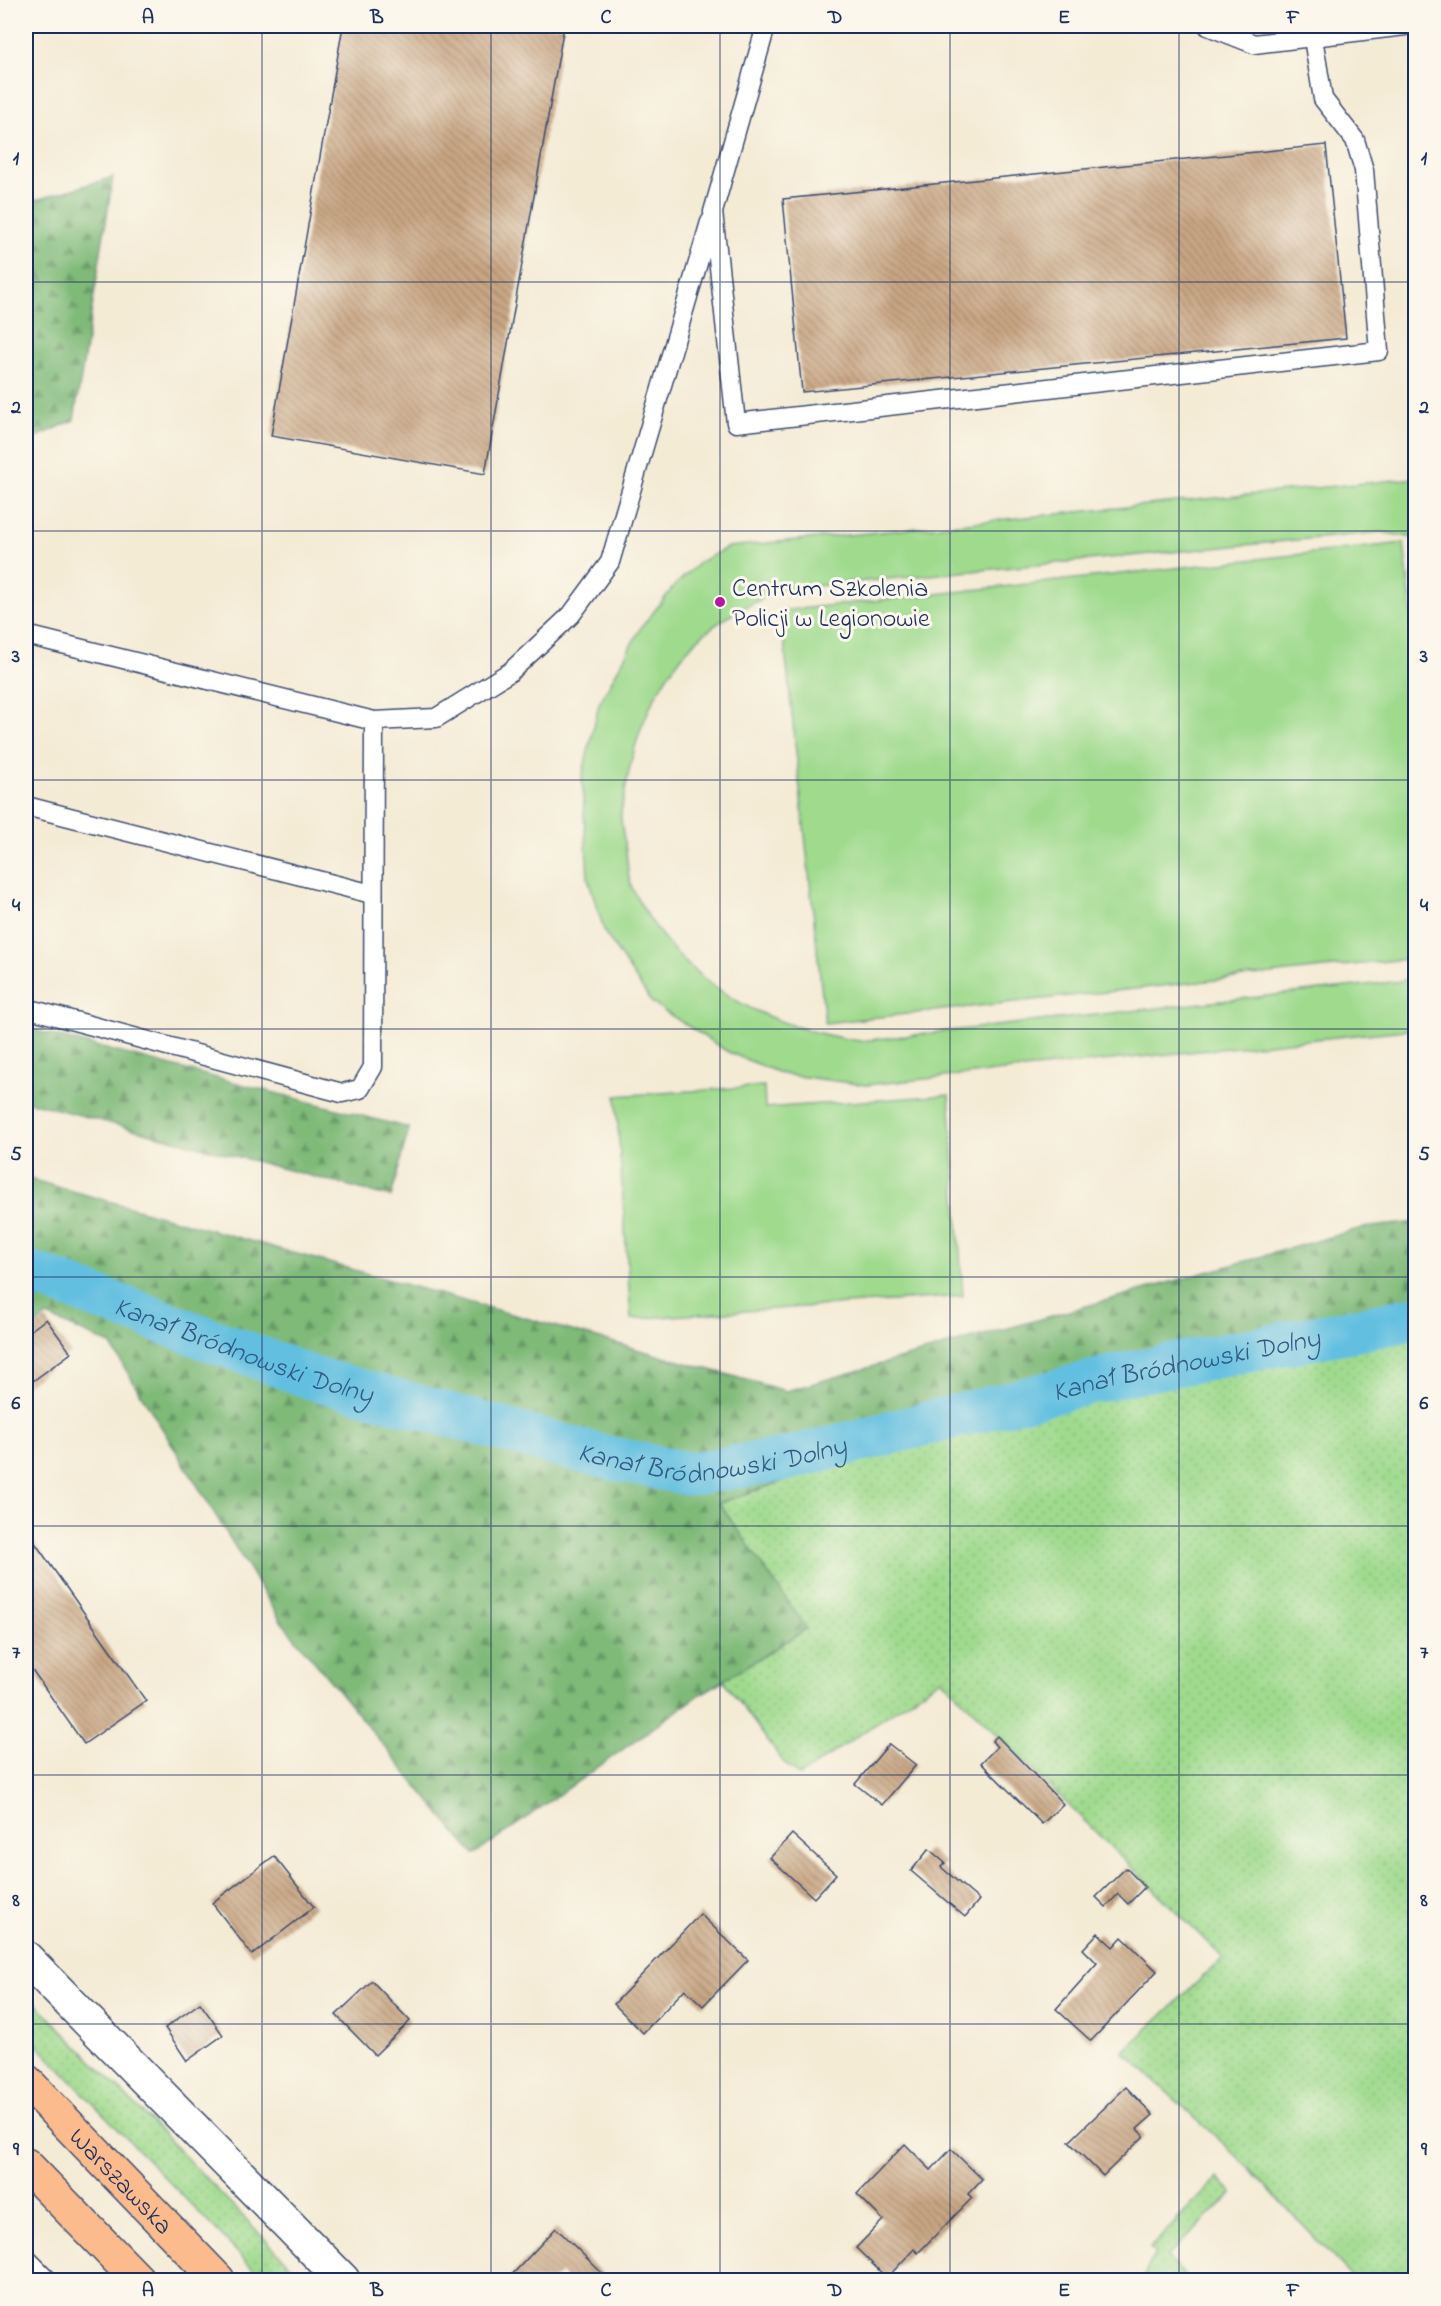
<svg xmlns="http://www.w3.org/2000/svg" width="1441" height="2306" font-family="'Indie Flower',sans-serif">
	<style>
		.grass { fill: url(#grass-dots); stroke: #5d8476; stroke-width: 1.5 }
		.forest { fill: url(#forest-firs); stroke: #4d746b; stroke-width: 1.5 }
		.garden { fill: #9fda8d; stroke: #5d8476; stroke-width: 1.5 }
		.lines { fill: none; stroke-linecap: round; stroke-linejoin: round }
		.canal { stroke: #62bfe0; stroke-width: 44 }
		.building { fill: url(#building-back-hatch) }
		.lane-casing { stroke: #3c4b70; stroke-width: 21 }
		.street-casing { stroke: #3c4b70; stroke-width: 36 }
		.primary-casing { stroke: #3c4b70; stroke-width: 36 }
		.lane { stroke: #fff; stroke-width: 18 }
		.street { stroke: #fff; stroke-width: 33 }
		.primary { stroke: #fbbb8c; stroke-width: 33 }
		.grid { fill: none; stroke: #1b2f5e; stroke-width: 1.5; stroke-opacity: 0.55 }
		.poi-dot { fill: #b5179e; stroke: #fbf7ec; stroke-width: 2 }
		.labels { text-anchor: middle; stroke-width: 6; stroke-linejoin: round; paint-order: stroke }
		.poi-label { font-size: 26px; fill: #1b2f5e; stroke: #fbf7ec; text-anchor: start }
		.street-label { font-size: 26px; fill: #1b2f5e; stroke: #fbf7ec }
		.water-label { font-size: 27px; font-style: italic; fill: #305a85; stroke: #fbf7ec }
		.neatline { fill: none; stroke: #1b2f5e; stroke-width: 2 }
		.grid-label { font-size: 20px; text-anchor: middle; font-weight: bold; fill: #1b2f5e }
	</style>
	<defs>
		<pattern id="grass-dots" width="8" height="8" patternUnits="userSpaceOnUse" patternTransform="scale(1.5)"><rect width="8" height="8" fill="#9fda8d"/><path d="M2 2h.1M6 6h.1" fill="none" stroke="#88bb7c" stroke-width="1.8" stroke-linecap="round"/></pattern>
		<pattern id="forest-firs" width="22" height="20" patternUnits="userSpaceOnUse" patternTransform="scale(1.5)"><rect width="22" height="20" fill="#7fba78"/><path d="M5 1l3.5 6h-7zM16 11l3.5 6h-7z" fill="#679866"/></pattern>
		<pattern id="building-back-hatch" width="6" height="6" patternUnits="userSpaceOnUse" patternTransform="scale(1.5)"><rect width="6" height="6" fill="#c9a683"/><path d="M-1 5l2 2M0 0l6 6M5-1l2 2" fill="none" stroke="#a2886e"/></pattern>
	</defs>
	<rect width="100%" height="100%" fill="#fbf7ec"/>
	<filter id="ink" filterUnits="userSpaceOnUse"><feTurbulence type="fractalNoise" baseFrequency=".0167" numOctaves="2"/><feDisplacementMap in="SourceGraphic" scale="12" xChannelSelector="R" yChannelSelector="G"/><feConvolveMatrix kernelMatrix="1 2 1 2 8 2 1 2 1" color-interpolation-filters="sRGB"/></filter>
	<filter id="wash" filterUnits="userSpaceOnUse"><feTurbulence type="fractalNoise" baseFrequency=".008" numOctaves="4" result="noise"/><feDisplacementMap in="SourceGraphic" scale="24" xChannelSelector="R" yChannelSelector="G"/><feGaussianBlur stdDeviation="1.35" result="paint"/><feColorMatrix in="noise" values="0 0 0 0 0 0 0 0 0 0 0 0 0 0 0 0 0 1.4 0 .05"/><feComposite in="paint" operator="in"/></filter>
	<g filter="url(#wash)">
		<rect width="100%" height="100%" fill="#f4ebd5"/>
		<g class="grass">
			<path d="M1415,1338V2280H1355L1237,2156L1123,2052L1223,1958L941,1679L799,1776L784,1763L723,1680L806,1629L719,1503L839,1462L1055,1409Z"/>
			<path d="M26,1993L305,2280H264L26,2034Z"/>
			<path d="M1218,2178L1233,2193L1166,2257L1189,2280H1142L1155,2253L1150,2248Z"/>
		</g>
		<g class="forest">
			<path d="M113,177L74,420L26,442V203Z"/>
			<path d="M26,1028L409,1128L391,1197L26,1101Z"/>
			<path d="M26,1178L786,1391L1362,1228L1415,1222V1338L1055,1409L839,1462L719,1503L807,1629L701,1694L474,1855L281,1621L110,1344L47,1316L26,1332Z"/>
		</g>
		<g class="garden">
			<path d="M1415,478V538L1381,532L783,589C751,604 719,618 694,643C655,683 636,731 626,785C625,795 621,806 621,816C621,828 625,840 626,852C628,863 627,878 632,888C679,982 759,1026 860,1041L1401,981L1415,977V1029L866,1085L782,1074L728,1052L652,1003L605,933L588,878L582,777L599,704L640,629L675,585L700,562L728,547Z"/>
			<path d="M1404,543L1416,650L1415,958L825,1023L781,611Z"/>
			<path d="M764,1086L765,1108L949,1095L963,1296L631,1319L616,1096Z"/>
		</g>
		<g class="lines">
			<path class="canal" id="s1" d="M26,1271L313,1378L600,1456L689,1474L786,1459L1116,1376L1416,1318"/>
		</g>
		<g id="blocks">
			<g class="building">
				<path d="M343,26H564L485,474L271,436Z"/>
				<path d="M1326,145L1346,338L802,392L783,199Z"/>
				<path d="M46,1319L71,1353L26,1386V1334Z"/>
				<path d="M26,1530L146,1701L84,1744L26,1661Z"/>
				<path d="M997,1736L1063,1804L1042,1824L981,1763L997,1747L992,1741Z"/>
				<path d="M889,1744L916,1765L882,1805L855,1784Z"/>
				<path d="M792,1834L836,1874L814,1898L770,1858Z"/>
				<path d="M929,1849L945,1863L941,1867L979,1900L965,1917L911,1871Z"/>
				<path d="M274,1856L314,1907L252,1955L212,1903Z"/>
				<path d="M1126,1868L1145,1887L1128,1904L1118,1894L1106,1907L1096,1897Z"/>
				<path d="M700,1914L748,1960L703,2006L685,1989L643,2033L614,2004Z"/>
				<path d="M1098,1933L1113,1947L1122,1937L1157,1971L1091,2041L1056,2009L1097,1963L1083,1949Z"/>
				<path d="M372,1981L410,2021L375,2055L336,2015Z"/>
				<path d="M200,2003L223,2035L187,2061L165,2028Z"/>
				<path d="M1126,2087L1153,2115L1137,2129L1144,2136L1103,2176L1069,2142Z"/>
				<path d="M905,2144L931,2170L951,2149L982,2179L968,2194L972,2198L918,2253L914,2249L887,2278L856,2248L883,2220L857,2194Z"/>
				<path d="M556,2228L609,2280H568L561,2273L553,2280H507Z"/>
			</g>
		</g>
	</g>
	<g filter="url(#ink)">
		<use href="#blocks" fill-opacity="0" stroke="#3c4b70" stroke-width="1.5"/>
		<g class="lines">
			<g class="lane-casing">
				<g id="lane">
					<path d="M766,26L713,212L736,423L1379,351L1364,170L1355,140L1323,99L1313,38"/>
					<path d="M1208,26L1254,44L1405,26"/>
					<path d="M26,635L374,721L436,718L510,672L571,615L610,562L710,222"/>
					<path d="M26,806L372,894"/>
					<path d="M26,1008L342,1093L360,1089L373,1067L374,721"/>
					<path d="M26,2258L48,2280"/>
				</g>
			</g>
			<g class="street-casing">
				<path id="street" d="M26,1958L343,2280"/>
			</g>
			<g class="primary-casing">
				<g id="primary">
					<path id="s2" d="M26,2081L218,2280"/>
					<path d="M26,2165L138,2280"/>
				</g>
			</g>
			<use href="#lane" class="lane"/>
			<use href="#street" class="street"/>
			<use href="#primary" class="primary"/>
		</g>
	</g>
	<path class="grid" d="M262,26V2280M491,26V2280M720,26V2280M950,26V2280M1179,26V2280M26,282H1416M26,531H1416M26,780H1416M26,1029H1416M26,1277H1416M26,1526H1416M26,1775H1416M26,2024H1416"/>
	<circle class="poi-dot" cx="720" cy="602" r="6"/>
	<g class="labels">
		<g class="poi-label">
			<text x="732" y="596">Centrum Szkolenia<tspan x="732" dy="30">Policji w Legionowie</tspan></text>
		</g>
		<g class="street-label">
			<text dy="9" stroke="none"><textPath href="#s2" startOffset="138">Warszawska</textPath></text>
		</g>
		<g class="water-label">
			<text dy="9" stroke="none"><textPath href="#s1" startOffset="232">Kanał Bródnowski Dolny</textPath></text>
			<text dy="9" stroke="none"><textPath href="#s1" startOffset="1204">Kanał Bródnowski Dolny</textPath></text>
			<text dy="9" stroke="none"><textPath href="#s1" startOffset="718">Kanał Bródnowski Dolny</textPath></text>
		</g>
	</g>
	<rect width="1441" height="2306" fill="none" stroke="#fbf7ec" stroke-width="66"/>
	<rect x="33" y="33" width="1375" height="2240" class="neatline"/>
	<g class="grid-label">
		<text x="148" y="23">A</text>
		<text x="377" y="23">B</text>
		<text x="606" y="23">C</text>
		<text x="835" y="23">D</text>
		<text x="1064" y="23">E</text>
		<text x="1293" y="23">F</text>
		<text x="16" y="164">1</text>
		<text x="1424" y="164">1</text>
		<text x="16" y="413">2</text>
		<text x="1424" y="413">2</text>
		<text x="16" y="662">3</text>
		<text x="1424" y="662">3</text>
		<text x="16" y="911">4</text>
		<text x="1424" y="911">4</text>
		<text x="16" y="1160">5</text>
		<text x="1424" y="1160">5</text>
		<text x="16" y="1409">6</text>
		<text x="1424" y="1409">6</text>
		<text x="16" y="1658">7</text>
		<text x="1424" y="1658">7</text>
		<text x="16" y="1906">8</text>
		<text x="1424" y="1906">8</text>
		<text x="16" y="2155">9</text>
		<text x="1424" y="2155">9</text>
		<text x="148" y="2296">A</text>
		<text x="377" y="2296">B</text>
		<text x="606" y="2296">C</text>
		<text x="835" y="2296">D</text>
		<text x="1064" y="2296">E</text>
		<text x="1293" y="2296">F</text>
	</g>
</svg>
